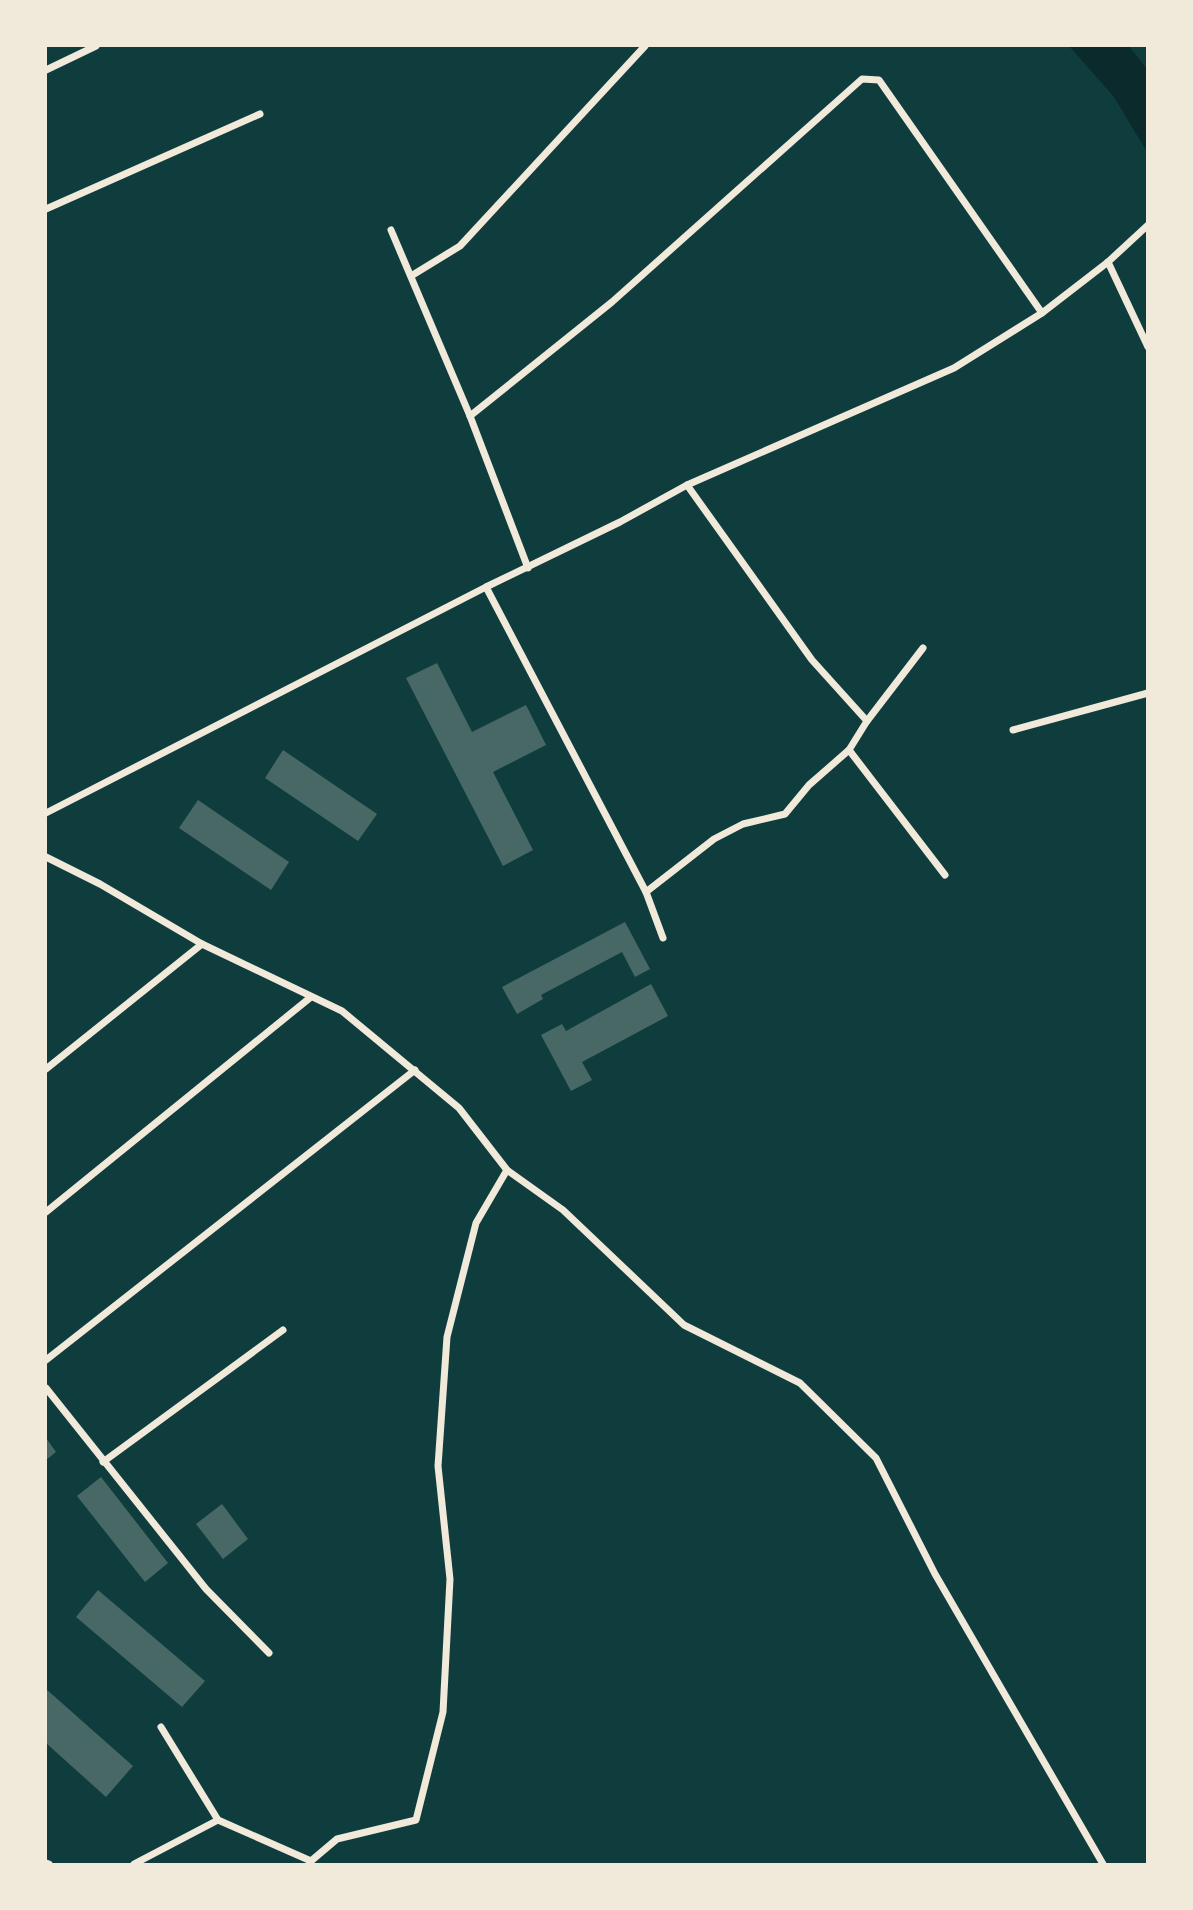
<svg xmlns="http://www.w3.org/2000/svg" width="1193" height="1910" font-family="Ubuntu,sans-serif">
	<style>
		.water { fill: #0a2a2b }
		.building { fill: #486865 }
		.lines { fill: none; stroke-linecap: round; stroke-linejoin: round }
		.minor { stroke: #f1e9da; stroke-width: 7 }
	</style>
	<rect width="100%" height="100%" fill="#0f3d3e"/>
	<path class="water" d="M1069,46H1129L1147,69V152L1114,97Z"/>
	<g class="building">
		<path d="M437,663L472,732L526,705L546,745L493,772L533,850L503,866L406,678Z"/>
		<path d="M283,750L377,814L358,841L265,778Z"/>
		<path d="M198,800L289,862L271,890L179,828Z"/>
		<path d="M625,922L650,969L635,977L622,952L541,995L543,999L517,1014L502,987Z"/>
		<path d="M651,984L668,1016L582,1062L592,1080L571,1091L541,1035L562,1024L566,1031Z"/>
		<path d="M46,1438L56,1452L46,1460Z"/>
		<path d="M101,1477L168,1563L145,1582L77,1496Z"/>
		<path d="M222,1504L248,1539L223,1559L196,1524Z"/>
		<path d="M98,1590L205,1681L182,1707L76,1617Z"/>
		<path d="M46,1689L133,1766L106,1797L46,1743Z"/>
	</g>
	<g class="lines">
		<g class="minor">
			<path d="M46,70L96,46"/>
			<path d="M46,209L260,114"/>
			<path d="M391,230L470,416L528,568"/>
			<path d="M1108,262L1148,347"/>
			<path d="M411,276L460,246L645,46"/>
			<path d="M470,416L612,302L862,79L879,80L1042,313"/>
			<path d="M486,587L646,892L663,938"/>
			<path d="M867,721L923,648"/>
			<path d="M1013,730L1148,693"/>
			<path d="M849,750L945,875"/>
			<path d="M46,813L486,587L620,522L687,485L954,368L1042,313L1108,262L1148,225"/>
			<path d="M46,857L100,884L202,944L342,1011L459,1108L507,1170L563,1210L684,1325L800,1383L876,1458L935,1574L1103,1864"/>
			<path d="M646,892L714,839L743,824L785,814L809,785L849,750L867,721L812,660L687,485"/>
			<path d="M46,1069L202,944"/>
			<path d="M46,1212L311,997"/>
			<path d="M46,1360L415,1070"/>
			<path d="M46,1388L206,1589L269,1653"/>
			<path d="M103,1462L283,1330"/>
			<path d="M161,1727L218,1820L311,1861L337,1839L416,1820L443,1712L450,1579L438,1466L447,1337L476,1223L507,1170"/>
			<path d="M46,1863L49,1864"/>
			<path d="M134,1864L218,1820"/>
		</g>
	</g>
	<rect width="1193" height="1910" fill="none" stroke="#f1e9da" stroke-width="94"/>
</svg>
